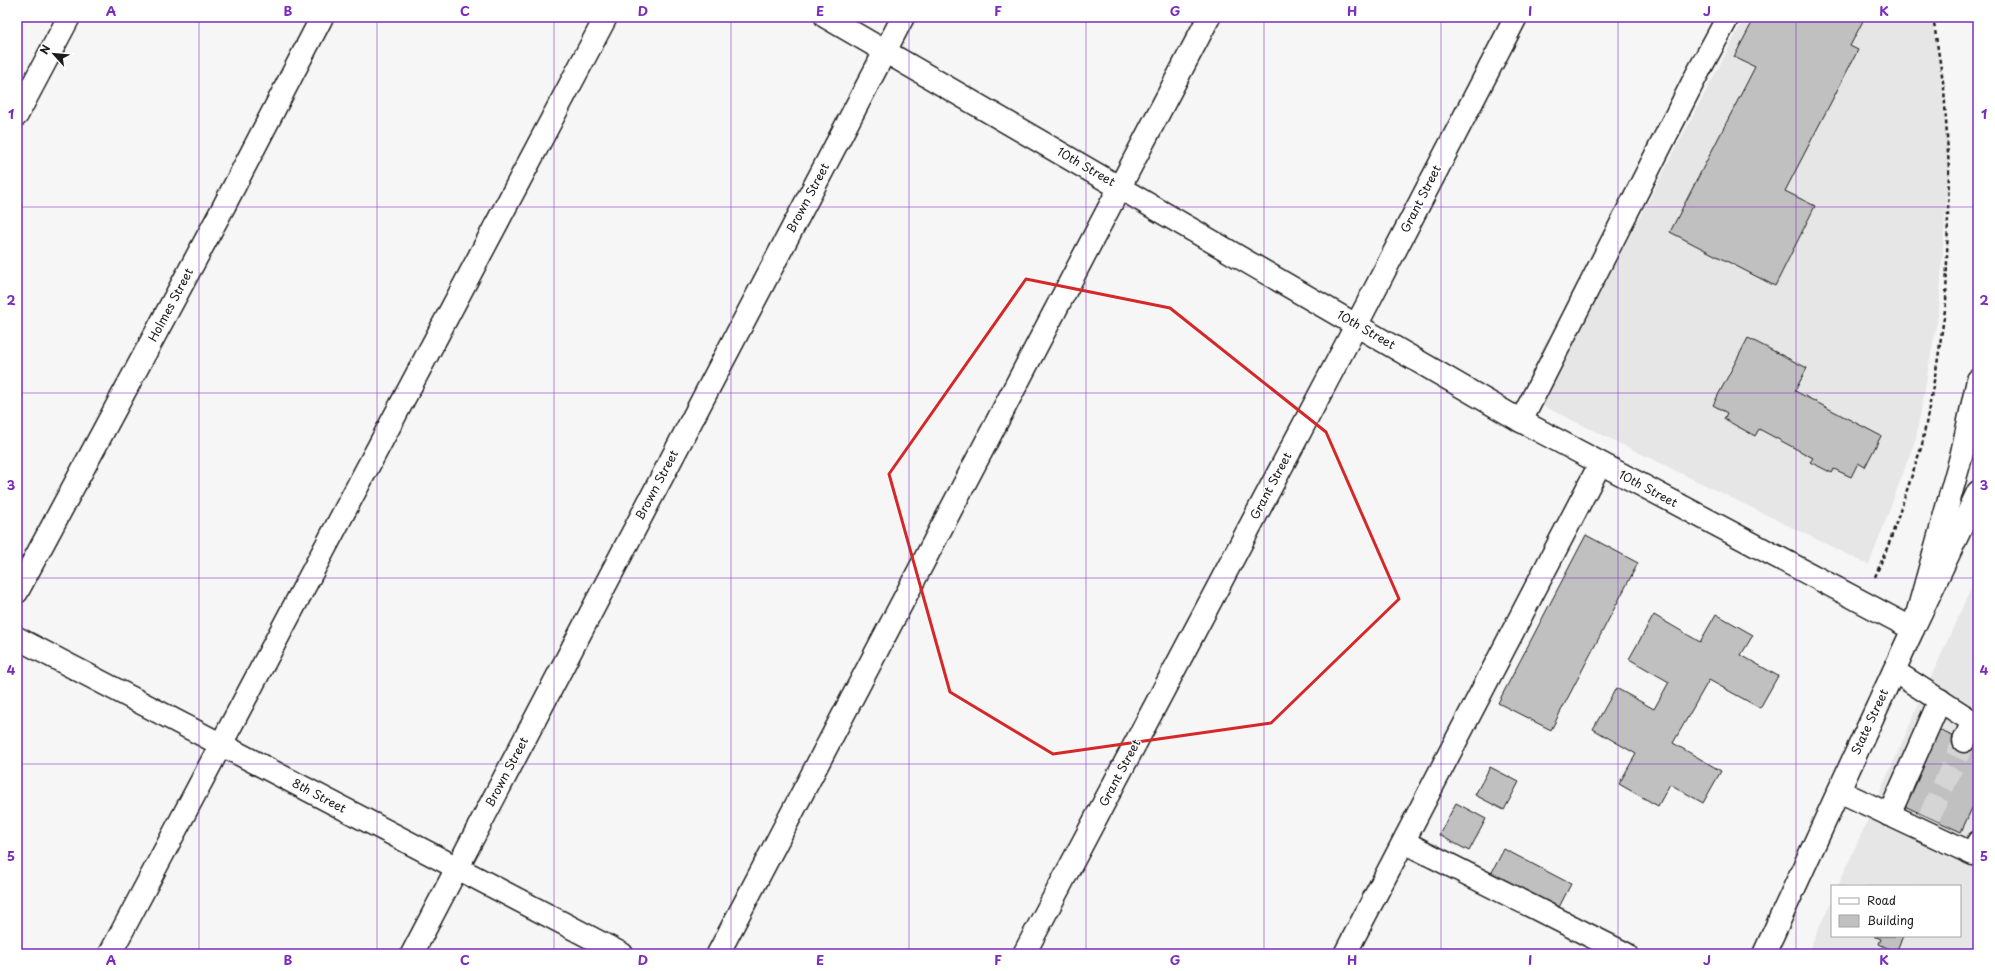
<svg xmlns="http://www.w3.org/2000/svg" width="1995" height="971" font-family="'Playpen Sans',sans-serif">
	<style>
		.built { fill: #e6e6e6 }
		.building { fill: #c0c0c0; stroke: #1c1c1c }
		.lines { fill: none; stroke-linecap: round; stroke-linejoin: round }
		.minor-tunnel { stroke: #d5d5d5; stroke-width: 22; stroke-dasharray: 22 11; stroke-linecap: butt }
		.minor-casing { stroke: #1c1c1c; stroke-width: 25 }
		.major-casing { stroke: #1c1c1c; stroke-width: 25 }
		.path { stroke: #1c1c1c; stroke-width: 2.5; stroke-dasharray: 4 3; stroke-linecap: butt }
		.minor { stroke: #fff; stroke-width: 22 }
		.major { stroke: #fff; stroke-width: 22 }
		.marked { fill: none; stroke: #d62828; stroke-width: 3; stroke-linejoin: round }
		.grid { fill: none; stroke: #7b2cbf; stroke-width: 1; stroke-opacity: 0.55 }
		.labels { text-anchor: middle; stroke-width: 3; stroke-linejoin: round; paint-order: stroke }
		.street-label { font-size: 12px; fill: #1c1c1c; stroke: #fff }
		.neatline { fill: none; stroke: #7b2cbf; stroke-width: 1.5 }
		.grid-label { font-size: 13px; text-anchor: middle; font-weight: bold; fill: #7b2cbf }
	</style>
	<rect width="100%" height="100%" fill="#f6f6f6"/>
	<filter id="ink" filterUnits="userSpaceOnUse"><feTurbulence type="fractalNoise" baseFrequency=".025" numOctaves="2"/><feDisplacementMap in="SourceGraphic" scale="8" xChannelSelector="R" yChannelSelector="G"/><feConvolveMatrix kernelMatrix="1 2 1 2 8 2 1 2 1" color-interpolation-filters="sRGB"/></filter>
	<g filter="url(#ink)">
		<g class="built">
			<path d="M1745,17H1931L1939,54L1949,162L1939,310L1916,438L1869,565L1541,405Z"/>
			<path d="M1978,572V954H1807L1832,900V936H1960V886H1838Z"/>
		</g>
		<g class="building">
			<path d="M1755,17H1865L1850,46L1858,50L1785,191L1815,206L1775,286L1670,232L1755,67L1734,57Z"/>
			<path d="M1748,338L1807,368L1795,391L1881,436L1865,467L1858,463L1851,477L1834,469L1832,473L1810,462L1813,458L1759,429L1755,436L1724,419L1727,413L1713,405Z"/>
			<path d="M1586,535L1638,563L1551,730L1498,703Z"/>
			<path d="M1716,614L1753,635L1741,655L1778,676L1760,708L1709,680L1673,743L1721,771L1703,803L1670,784L1658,806L1619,784L1636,754L1593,729L1616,688L1654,709L1669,682L1629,659L1654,615L1700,642Z"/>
			<path d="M1935,728L1978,748V795L1961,832L1900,804Z"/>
			<path d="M1490,767L1519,782L1504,810L1475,795Z"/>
			<path d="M1456,803L1486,819L1469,851L1439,835Z"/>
			<path d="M1504,849L1571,884L1556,913L1489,878Z"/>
			<path d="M1874,936H1903L1896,952L1879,944L1881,939Z"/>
		</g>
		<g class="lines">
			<path class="minor-tunnel" d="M1929,817L1964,741"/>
			<g class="minor-casing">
				<g id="minor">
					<path d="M826,17L1521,421L1913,629L1978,492"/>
					<path d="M17,115L69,17"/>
					<path d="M1521,421L1695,78L1728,17"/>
					<path d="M17,592L224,206L322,17"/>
					<path d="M17,638L622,954"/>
					<path d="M1894,671L1978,725"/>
					<path d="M1964,741L1973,722"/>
					<path d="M1839,791L1973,854L1978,842"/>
					<path d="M1889,815L1940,700"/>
					<path d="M1404,842L1626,954"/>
					<path d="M110,954L606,17"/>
					<path d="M412,954L903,17"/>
					<path d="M718,954L1209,17"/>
					<path d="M1345,954L1600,464"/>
				</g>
			</g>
			<g class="major-casing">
				<g id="major">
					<path d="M1024,954L1357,324L1516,17"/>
					<path d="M1764,954L1913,629L1961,457L1978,380"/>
				</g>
			</g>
			<path class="path" d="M1875,577L1890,541L1922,445L1937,365L1946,303L1949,169L1944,88L1933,17"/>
			<use href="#minor" class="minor"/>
			<use href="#major" class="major"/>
		</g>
	</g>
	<path class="marked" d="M1026,279L1170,308L1326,432L1399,599L1271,723L1053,754L950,692L889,474Z"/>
	<path class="grid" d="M199,17V954M377,17V954M554,17V954M731,17V954M909,17V954M1086,17V954M1264,17V954M1441,17V954M1618,17V954M1796,17V954M17,207H1978M17,393H1978M17,578H1978M17,764H1978"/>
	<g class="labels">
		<g class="street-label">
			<text transform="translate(1086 167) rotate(30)" y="4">10th Street</text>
			<text transform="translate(808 198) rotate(-62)" y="4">Brown Street</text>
			<text transform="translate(1421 199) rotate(-63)" y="4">Grant Street</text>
			<text transform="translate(171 305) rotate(-62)" y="4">Holmes Street</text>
			<text transform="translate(1366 330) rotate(30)" y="4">10th Street</text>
			<text transform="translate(657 485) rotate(-62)" y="4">Brown Street</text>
			<text transform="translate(1271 486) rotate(-62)" y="4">Grant Street</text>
			<text transform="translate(1648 489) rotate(28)" y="4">10th Street</text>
			<text transform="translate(1870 722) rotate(-65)" y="4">State Street</text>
			<text transform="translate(507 772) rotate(-62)" y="4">Brown Street</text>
			<text transform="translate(1120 773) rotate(-62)" y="4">Grant Street</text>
			<text transform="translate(319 796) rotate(28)" y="4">8th Street</text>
		</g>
	</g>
	<rect width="1995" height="971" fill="none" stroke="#fff" stroke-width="44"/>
	<rect x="1831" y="885" width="130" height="52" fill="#ffffff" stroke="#a4a4a4"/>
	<rect x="1839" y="898" width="20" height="6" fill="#ffffff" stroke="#a4a4a4"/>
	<text x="1867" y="905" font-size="12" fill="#1c1c1c">Road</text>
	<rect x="1839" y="915" width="20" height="12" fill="#c0c0c0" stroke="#a4a4a4"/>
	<text x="1867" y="925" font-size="12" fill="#1c1c1c">Building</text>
	<g transform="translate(54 54) rotate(297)" stroke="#ffffff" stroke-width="3" paint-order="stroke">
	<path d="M0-3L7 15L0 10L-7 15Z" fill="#1c1c1c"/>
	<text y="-6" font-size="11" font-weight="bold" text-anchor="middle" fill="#1c1c1c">N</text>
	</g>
	<rect x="22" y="22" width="1951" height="927" class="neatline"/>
	<g class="grid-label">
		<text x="111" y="16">A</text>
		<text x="288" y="16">B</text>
		<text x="465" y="16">C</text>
		<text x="643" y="16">D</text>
		<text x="820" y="16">E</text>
		<text x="998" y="16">F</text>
		<text x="1175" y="16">G</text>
		<text x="1352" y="16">H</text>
		<text x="1530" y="16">I</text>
		<text x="1707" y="16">J</text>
		<text x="1884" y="16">K</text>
		<text x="11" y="119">1</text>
		<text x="1984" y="119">1</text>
		<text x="11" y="305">2</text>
		<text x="1984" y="305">2</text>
		<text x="11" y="490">3</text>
		<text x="1984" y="490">3</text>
		<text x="11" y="675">4</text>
		<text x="1984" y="675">4</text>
		<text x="11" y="861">5</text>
		<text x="1984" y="861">5</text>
		<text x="111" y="965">A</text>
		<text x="288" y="965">B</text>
		<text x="465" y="965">C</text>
		<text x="643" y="965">D</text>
		<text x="820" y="965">E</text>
		<text x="998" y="965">F</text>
		<text x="1175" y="965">G</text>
		<text x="1352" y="965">H</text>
		<text x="1530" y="965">I</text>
		<text x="1707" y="965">J</text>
		<text x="1884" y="965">K</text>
	</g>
</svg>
